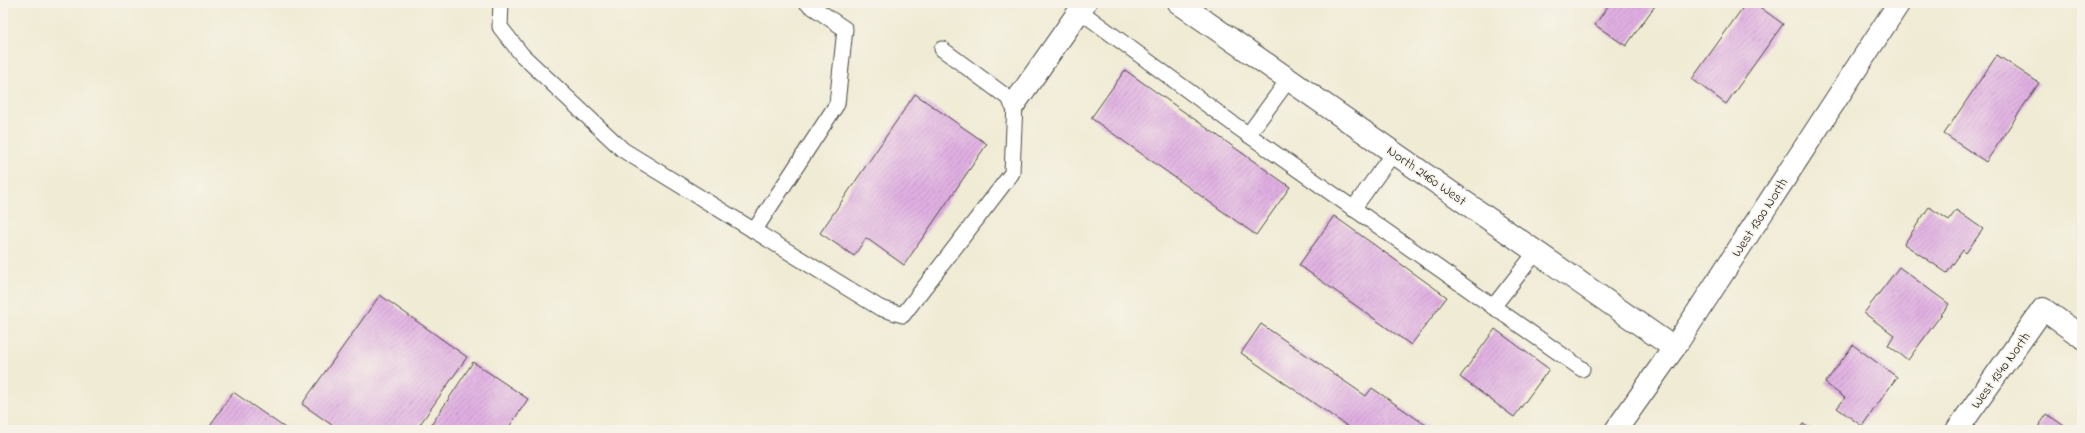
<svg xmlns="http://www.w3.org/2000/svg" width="2085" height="433" font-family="'Indie Flower',sans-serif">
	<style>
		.building { fill: url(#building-hatch) }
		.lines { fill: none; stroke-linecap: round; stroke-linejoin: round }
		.lane-casing { stroke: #494844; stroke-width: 17 }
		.street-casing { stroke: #494844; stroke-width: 24 }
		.secondary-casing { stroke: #494844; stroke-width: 24 }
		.lane { stroke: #fff; stroke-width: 15 }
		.street { stroke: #fff; stroke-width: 22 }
		.secondary { stroke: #fff; stroke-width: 22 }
		.labels { text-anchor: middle; stroke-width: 3.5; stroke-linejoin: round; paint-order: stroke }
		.street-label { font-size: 14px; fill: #2b2b2b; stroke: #f7f3e8 }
	</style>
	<defs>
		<pattern id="building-hatch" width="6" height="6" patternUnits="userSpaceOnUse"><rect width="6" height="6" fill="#e0afe2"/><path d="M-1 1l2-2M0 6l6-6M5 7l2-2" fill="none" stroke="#b68fb7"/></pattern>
	</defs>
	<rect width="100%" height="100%" fill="#f7f3e8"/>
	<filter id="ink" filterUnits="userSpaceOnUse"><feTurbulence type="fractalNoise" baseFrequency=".025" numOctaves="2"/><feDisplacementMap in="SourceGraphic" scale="8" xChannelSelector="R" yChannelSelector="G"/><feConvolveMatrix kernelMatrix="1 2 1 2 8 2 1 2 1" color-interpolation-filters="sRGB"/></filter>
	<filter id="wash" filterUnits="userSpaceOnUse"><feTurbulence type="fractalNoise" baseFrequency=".012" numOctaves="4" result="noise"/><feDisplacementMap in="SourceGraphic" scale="16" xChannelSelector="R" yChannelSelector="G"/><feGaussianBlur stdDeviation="0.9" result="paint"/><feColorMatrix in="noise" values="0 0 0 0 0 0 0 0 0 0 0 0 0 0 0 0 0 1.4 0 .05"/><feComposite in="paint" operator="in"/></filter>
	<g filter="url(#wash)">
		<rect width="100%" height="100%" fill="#f0ebd4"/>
		<g id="blocks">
			<g class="building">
				<path d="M1610,3H1657L1626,46L1595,25Z"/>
				<path d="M1746,3H1754L1783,24L1726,104L1692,79Z"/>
				<path d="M1997,55L2039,83L1986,162L1944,134Z"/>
				<path d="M1125,70L1290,187L1256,235L1091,118Z"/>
				<path d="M915,94L987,144L904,265L866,238L854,256L820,233Z"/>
				<path d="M1929,207L1949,220L1956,210L1983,229L1966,253L1963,250L1947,273L1904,244Z"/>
				<path d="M1334,216L1447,297L1411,345L1299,265Z"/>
				<path d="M1899,267L1949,304L1908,360L1888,345L1894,335L1864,313Z"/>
				<path d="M380,295L467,357L416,430H339L302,404Z"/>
				<path d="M1261,324L1366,396L1372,388L1433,430H1353L1241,353Z"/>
				<path d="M1495,329L1549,369L1514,417L1460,377Z"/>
				<path d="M1853,345L1897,377L1862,426L1837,408L1845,398L1825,383Z"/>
				<path d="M473,362L528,399L507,430H428Z"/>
				<path d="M233,392L288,430H212L209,427Z"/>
				<path d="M2047,414L2070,430H2036Z"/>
				<path d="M1803,424L1812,430H1799Z"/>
			</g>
		</g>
	</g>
	<g filter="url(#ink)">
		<use href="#blocks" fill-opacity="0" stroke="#494844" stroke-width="1"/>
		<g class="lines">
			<g class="lane-casing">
				<g id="lane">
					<path d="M501,3L500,27L522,55L623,150L880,308L903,315L1012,173L1015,103L942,49"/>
					<path d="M1080,11L1236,126L1582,369"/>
					<path d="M1248,135L1289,79"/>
					<path d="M1353,209L1394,152"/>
					<path d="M754,231L837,104L845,29L807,3"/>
					<path d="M1493,307L1536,252"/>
				</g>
			</g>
			<g class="street-casing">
				<g id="street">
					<path d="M1179,3L1674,348"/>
					<path d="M1015,103L1085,3"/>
					<path d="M1957,430L2043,309L2082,337"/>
				</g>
			</g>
			<g class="secondary-casing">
				<path id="secondary" d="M1616,430L1674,348L1899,3"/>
			</g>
			<use href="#lane" class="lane"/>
			<use href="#street" class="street"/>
			<use href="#secondary" class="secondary"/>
		</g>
	</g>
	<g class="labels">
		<g class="street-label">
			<text transform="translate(1427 175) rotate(35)" y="5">North 2460 West</text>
			<text transform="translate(1759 217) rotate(-57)" y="5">West 1300 North</text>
			<text transform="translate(2000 370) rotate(-54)" y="5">West 1340 North</text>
		</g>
	</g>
	<rect width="2085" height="433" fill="none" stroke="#f7f3e8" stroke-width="16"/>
</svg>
